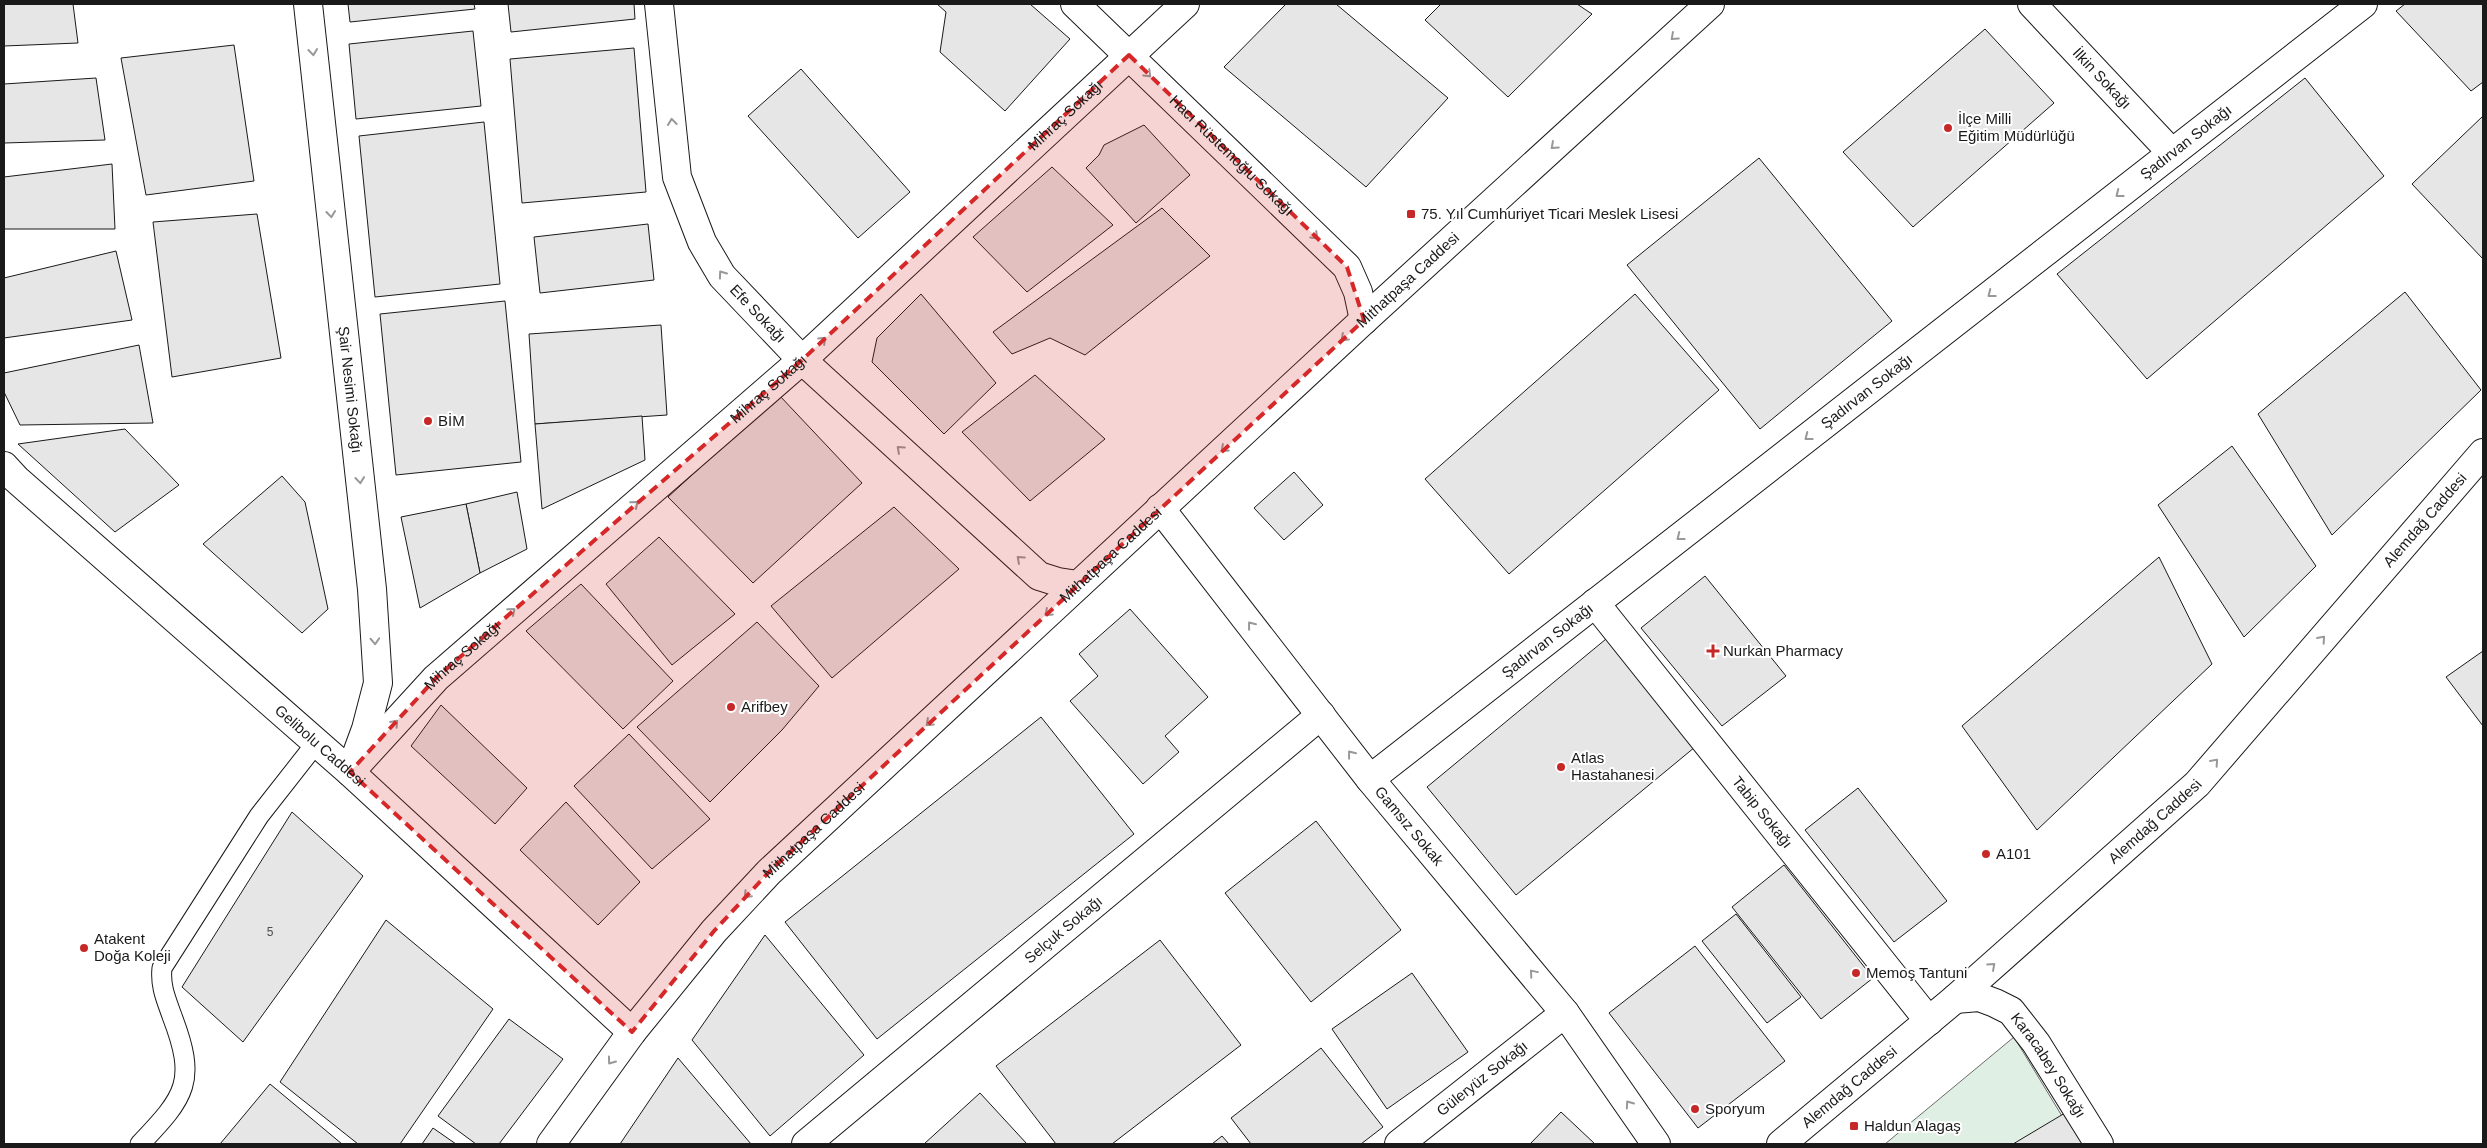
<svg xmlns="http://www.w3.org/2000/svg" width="2487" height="1148" font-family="Arial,sans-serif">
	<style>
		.green { fill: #e0efe3; stroke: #6a6a6a }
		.building { fill: #e6e6e6; stroke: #1a1a1a }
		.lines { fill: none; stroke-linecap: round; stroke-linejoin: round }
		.service-casing { stroke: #1a1a1a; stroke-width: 21 }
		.minor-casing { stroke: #1a1a1a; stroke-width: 30 }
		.tertiary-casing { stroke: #1a1a1a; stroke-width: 30 }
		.primary-casing { stroke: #1a1a1a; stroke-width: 30 }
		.service { stroke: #fff; stroke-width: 19 }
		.minor { stroke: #fff; stroke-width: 28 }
		.tertiary { stroke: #fff; stroke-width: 28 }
		.primary { stroke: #fff; stroke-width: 28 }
		.oneway { stroke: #989898 }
		.marked { fill: #d62828; fill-opacity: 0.2; stroke: #d62828; stroke-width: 4; stroke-dasharray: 10 6; stroke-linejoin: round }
		.poi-dot { fill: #c62828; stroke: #fff; stroke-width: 2 }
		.labels { text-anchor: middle; stroke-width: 4; stroke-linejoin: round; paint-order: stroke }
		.number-label { font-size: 12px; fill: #4d4d4d }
		.street-label { font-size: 15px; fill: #1a1a1a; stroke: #fff }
		.poi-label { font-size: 15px; fill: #1a1a1a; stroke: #fff; text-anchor: start }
	</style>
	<rect width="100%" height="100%" fill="#fff"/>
	<path class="green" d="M2014,1037L2079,1144H1885Z"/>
	<g class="building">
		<path d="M4,4H73L78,43L4,46Z"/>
		<path d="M348,4H474L475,9L350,22Z"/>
		<path d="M508,4H634L635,19L511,32Z"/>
		<path d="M937,4H1030L1070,39L1005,111L940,52L946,12Z"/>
		<path d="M1286,4H1336L1448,98L1366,187L1224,67Z"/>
		<path d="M1441,4H1577L1592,14L1508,97L1425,20Z"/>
		<path d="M2405,4H2483V82L2471,91L2396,11Z"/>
		<path d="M1985,29L2054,103L1913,227L1843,152Z"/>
		<path d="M473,31L481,106L356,119L349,44Z"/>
		<path d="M234,45L254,181L146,195L121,58Z"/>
		<path d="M634,48L646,192L522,203L510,59Z"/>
		<path d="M801,69L910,192L858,238L748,116Z"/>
		<path d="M96,78L105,140L4,143V84Z"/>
		<path d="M2305,78L2384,176L2147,379L2057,274Z"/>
		<path d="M2483,116V259L2412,184Z"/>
		<path d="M484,122L500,284L375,297L359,136Z"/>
		<path d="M1144,125L1190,175L1136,223L1086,168L1099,155L1104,145Z"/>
		<path d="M1759,158L1892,321L1760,429L1627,265Z"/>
		<path d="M112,164L115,229H4V177Z"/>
		<path d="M1052,167L1113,225L1027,292L973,237Z"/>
		<path d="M1162,208L1210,256L1085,355L1050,338L1012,354L993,332Z"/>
		<path d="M257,214L281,358L172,377L153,222Z"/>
		<path d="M648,224L654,280L540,293L534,237Z"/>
		<path d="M116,251L132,320L4,338V278Z"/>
		<path d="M2405,292L2481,390L2332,535L2258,414Z"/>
		<path d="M921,294L996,383L944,434L872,362L877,338Z"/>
		<path d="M1635,294L1719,390L1509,574L1425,479Z"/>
		<path d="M505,301L521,462L396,475L380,314Z"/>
		<path d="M661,325L667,415L535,424L529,334Z"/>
		<path d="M139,345L153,423L20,425L4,392V373Z"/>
		<path d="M1035,375L1105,439L1030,501L962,432Z"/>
		<path d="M779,395L862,483L753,583L668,497Z"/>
		<path d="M642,416L645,460L542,509L535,424Z"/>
		<path d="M125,429L179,485L115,532L18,444Z"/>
		<path d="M2232,446L2316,566L2244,637L2158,505Z"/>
		<path d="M1294,472L1323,505L1284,540L1254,508Z"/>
		<path d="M282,476L305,502L328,609L302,633L203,544Z"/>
		<path d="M517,492L527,549L480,573L466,504Z"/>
		<path d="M466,504L480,573L420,608L401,517Z"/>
		<path d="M894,507L959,569L832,678L771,606Z"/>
		<path d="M659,537L735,614L672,665L606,584Z"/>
		<path d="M2159,557L2212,664L2037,830L1962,726Z"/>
		<path d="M1705,576L1786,676L1722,726L1641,628Z"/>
		<path d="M581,584L673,681L623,729L526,631Z"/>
		<path d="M1130,609L1208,697L1165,736L1179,752L1143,784L1070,701L1098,676L1079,654Z"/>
		<path d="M757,622L819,686L782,730L710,802L637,727Z"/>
		<path d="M1606,639L1695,747L1516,895L1427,787Z"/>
		<path d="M2483,651V726L2446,677Z"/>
		<path d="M441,705L527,788L495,824L411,746Z"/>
		<path d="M1041,717L1134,834L877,1039L785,922Z"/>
		<path d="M629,734L710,819L652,869L574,786Z"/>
		<path d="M1858,788L1947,901L1894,942L1805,830Z"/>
		<path d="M566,802L640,882L598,925L520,850Z"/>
		<path d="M292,812L363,876L243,1042L182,987Z"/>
		<path d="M1316,821L1401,930L1311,1002L1225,893Z"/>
		<path d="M1784,865L1873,978L1821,1019L1732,907Z"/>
		<path d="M1736,914L1801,997L1767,1023L1702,941Z"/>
		<path d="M386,920L493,1009L400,1144H358L280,1082Z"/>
		<path d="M765,935L864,1055L770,1136L692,1040Z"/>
		<path d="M1160,940L1241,1045L1112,1144H1056L996,1066Z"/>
		<path d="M1695,946L1785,1061L1698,1128L1609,1013Z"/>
		<path d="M1412,973L1468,1052L1387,1109L1332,1029Z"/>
		<path d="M509,1019L563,1059L499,1144H476L438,1116Z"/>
		<path d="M1321,1048L1383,1127L1361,1144H1251L1231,1118Z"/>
		<path d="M678,1058L751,1144H620Z"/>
		<path d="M270,1084L342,1144H220Z"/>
		<path d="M980,1093L1027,1144H924Z"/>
		<path d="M1561,1112L1595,1144H1530Z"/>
		<path d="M2065,1113L2083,1144H2013Z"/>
		<path d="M433,1128L456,1144H422Z"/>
		<path d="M1222,1136L1229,1144H1212Z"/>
	</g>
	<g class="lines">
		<g class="service-casing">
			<path id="service" d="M140,1144C186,1096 197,1081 172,1016C166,999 160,986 162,968L259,816L317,742"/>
		</g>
		<g class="minor-casing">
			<g id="minor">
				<path id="s1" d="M308,4L372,589L378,683L366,729L355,759"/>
				<path id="s2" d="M659,4L677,177L702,242L722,276L802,360L1039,576L1058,582L1078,585"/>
				<path id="s3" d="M1075,4L1347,267L1358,292L1364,320"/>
				<path id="s4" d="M2032,4L2172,153"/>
				<path id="s5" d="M1160,508L1370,779L1565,1013L1656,1144"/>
				<path id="s6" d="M1595,603L1929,1021"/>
				<path id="s7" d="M350,772L436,678L802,360L1185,4"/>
				<path id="s8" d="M1370,779L2363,4"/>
				<path id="s9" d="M1955,999L1979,997L1995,1003L2011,1011L2036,1043L2099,1144"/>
				<path id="s10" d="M806,1144L1321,715"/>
				<path id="s11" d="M1399,1144L1565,1013"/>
			</g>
		</g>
		<g class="tertiary-casing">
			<g id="tertiary">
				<path id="s12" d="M4,466L16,479L350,772L632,1032"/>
			</g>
		</g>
		<g class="primary-casing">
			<g id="primary">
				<path id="s13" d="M551,1144L632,1032L714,931L769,872L1364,320L1710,4"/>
				<path id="s14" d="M1781,1144L1955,999L2197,784L2483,453"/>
			</g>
		</g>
		<use href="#service" class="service"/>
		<use href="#minor" class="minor"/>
		<use href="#tertiary" class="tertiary"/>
		<use href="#primary" class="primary"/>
	</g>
	<defs><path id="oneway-chevron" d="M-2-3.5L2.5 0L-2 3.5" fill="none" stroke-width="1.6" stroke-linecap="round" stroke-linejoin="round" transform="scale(1.25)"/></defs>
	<g class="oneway">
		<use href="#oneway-chevron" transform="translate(1674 37) rotate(138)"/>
		<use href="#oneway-chevron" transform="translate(313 52) rotate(84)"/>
		<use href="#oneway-chevron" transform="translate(1148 74) rotate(44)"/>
		<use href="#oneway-chevron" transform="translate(672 122) rotate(-96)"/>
		<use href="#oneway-chevron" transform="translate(1554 146) rotate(138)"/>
		<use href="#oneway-chevron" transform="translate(2119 194) rotate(142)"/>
		<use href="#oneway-chevron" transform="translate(331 214) rotate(84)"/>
		<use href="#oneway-chevron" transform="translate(1315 236) rotate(44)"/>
		<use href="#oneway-chevron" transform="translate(722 274) rotate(-126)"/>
		<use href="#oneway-chevron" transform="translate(1991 294) rotate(142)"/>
		<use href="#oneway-chevron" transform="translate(1344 338) rotate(137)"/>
		<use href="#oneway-chevron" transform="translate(823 340) rotate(-43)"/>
		<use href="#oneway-chevron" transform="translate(1808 437) rotate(142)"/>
		<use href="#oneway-chevron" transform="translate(900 449) rotate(-138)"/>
		<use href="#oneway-chevron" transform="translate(1224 449) rotate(137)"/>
		<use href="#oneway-chevron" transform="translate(360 480) rotate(84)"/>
		<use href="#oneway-chevron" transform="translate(635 504) rotate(-41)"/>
		<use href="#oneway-chevron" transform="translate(1680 537) rotate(142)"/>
		<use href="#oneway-chevron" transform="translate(1020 559) rotate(-138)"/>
		<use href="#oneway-chevron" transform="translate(512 611) rotate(-41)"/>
		<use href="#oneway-chevron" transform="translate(1048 613) rotate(137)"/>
		<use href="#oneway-chevron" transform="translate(1251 625) rotate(-128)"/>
		<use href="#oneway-chevron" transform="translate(2322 639) rotate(-49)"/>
		<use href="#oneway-chevron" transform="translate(375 641) rotate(87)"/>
		<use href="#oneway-chevron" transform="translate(395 723) rotate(-48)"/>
		<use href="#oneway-chevron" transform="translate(929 723) rotate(137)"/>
		<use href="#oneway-chevron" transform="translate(1351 754) rotate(-128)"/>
		<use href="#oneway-chevron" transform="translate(2215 762) rotate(-49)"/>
		<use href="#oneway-chevron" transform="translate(747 895) rotate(133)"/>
		<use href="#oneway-chevron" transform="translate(1992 966) rotate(-42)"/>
		<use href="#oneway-chevron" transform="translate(1533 973) rotate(-130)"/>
		<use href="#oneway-chevron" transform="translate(611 1061) rotate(126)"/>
		<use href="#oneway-chevron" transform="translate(1629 1104) rotate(-125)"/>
	</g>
	<path class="marked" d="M1129,55L1347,267L1364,320L769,872L714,931L632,1032L350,772L436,678L802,360Z"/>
	<g class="poi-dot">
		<circle cx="1948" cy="128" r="5"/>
		<rect x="1406" y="209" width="10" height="10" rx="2.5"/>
		<circle cx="428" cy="421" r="5"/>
		<path d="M1710.5 643.5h5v5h5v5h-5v5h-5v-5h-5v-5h5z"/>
		<circle cx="731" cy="707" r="5"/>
		<circle cx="1561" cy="767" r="5"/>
		<circle cx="1986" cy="854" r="5"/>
		<circle cx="84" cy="948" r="5"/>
		<circle cx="1856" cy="973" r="5"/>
		<circle cx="1695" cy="1109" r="5"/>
		<rect x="1849" y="1121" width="10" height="10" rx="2.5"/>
	</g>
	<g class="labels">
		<g class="number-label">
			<text x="270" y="936">5</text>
		</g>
		<g class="street-label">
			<text dy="5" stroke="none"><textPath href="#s4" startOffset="102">İlkin Sokağı</textPath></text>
			<text dy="5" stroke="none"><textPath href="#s7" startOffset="972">Mihraç Sokağı</textPath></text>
			<text dy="5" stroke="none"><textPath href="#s8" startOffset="1035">Şadırvan Sokağı</textPath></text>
			<text dy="5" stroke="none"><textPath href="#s3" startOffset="218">Hacı Rüstemoğlu Sokağı</textPath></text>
			<text dy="5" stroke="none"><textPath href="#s13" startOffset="1220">Mithatpaşa Caddesi</textPath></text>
			<text dy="5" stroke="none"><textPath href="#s2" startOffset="335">Efe Sokağı</textPath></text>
			<text dy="5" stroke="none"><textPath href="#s7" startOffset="568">Mihraç Sokağı</textPath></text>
			<text dy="5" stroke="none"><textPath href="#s1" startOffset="388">Şair Nesimi Sokağı</textPath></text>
			<text dy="5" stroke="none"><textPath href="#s8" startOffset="630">Şadırvan Sokağı</textPath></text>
			<text dy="5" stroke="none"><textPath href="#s14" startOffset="899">Alemdağ Caddesi</textPath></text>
			<text dy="5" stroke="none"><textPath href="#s13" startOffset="815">Mithatpaşa Caddesi</textPath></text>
			<text dy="5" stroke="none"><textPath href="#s8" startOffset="225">Şadırvan Sokağı</textPath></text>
			<text dy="5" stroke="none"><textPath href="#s7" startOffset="162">Mihraç Sokağı</textPath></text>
			<text dy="5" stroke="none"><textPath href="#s12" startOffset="422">Gelibolu Caddesi</textPath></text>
			<text dy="5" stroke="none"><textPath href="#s6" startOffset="268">Tabip Sokağı</textPath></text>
			<text dy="5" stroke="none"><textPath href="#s14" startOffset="494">Alemdağ Caddesi</textPath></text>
			<text dy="5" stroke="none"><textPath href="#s5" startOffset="404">Gamsız Sokak</textPath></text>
			<text dy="5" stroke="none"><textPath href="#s13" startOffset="410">Mithatpaşa Caddesi</textPath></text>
			<text dy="5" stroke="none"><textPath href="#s10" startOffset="335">Selçuk Sokağı</textPath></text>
			<text dy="5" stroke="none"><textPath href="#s9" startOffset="125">Karacabey Sokağı</textPath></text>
			<text dy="5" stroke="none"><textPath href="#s11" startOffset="106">Güleryüz Sokağı</textPath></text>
			<text dy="5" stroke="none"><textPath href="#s14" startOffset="89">Alemdağ Caddesi</textPath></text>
		</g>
		<g class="poi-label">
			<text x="1958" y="124">İlçe Milli<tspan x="1958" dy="17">Eğitim Müdürlüğü</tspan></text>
			<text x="1421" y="219">75. Yıl Cumhuriyet Ticari Meslek Lisesi</text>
			<text x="438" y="426">BİM</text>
			<text x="1723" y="656">Nurkan Pharmacy</text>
			<text x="741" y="712">Arifbey</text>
			<text x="1571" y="763">Atlas<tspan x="1571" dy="17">Hastahanesi</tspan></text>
			<text x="1996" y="859">A101</text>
			<text x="94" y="944">Atakent<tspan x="94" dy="17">Doğa Koleji</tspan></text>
			<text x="1866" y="978">Memoş Tantuni</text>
			<text x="1705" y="1114">Sporyum</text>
			<text x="1864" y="1131">Haldun Alagaş</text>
		</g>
	</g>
	<rect width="2487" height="1148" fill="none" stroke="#1a1a1a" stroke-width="10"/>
</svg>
